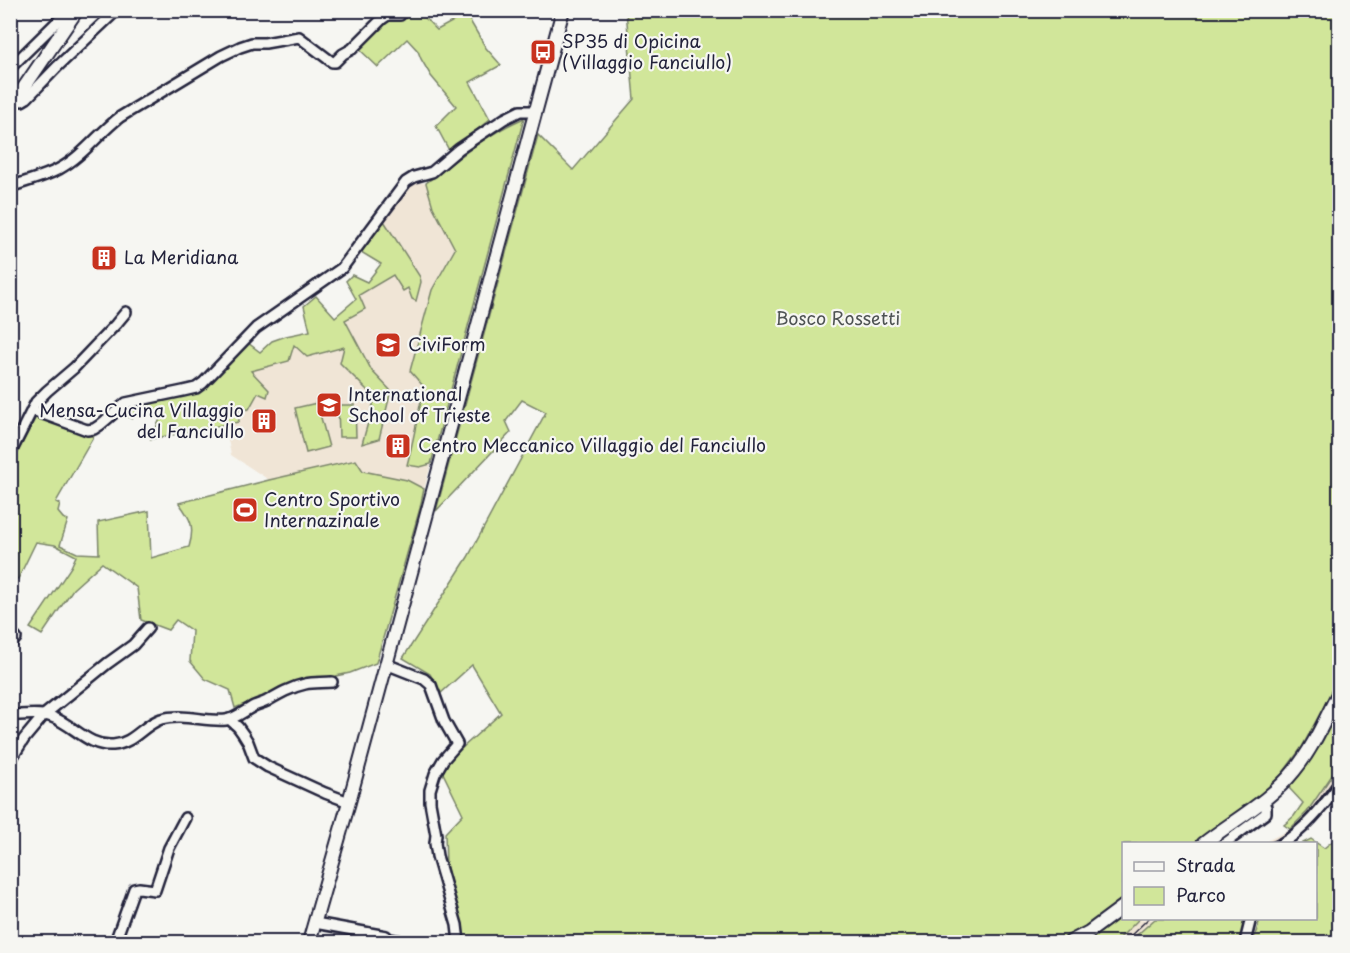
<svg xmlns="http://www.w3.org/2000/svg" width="1350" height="953" font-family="'Playpen Sans',sans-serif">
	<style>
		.built { fill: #f0e5d6 }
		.green { fill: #d1e69a; stroke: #7a846a; stroke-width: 1.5 }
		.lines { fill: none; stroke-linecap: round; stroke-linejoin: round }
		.minor-casing { stroke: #22223b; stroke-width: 14 }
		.major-casing { stroke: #22223b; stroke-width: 16 }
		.minor { stroke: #f6f6f2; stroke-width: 9 }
		.major { stroke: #f6f6f2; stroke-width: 12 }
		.tram { stroke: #22223b; stroke-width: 1.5 }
		.labels { text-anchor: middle; stroke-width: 4.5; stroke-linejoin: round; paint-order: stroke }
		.poi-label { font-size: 18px; fill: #22223b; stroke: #f6f6f2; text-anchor: start }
		.park-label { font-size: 18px; fill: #4e5353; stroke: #f6f6f2 }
	</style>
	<rect width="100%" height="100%" fill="#f6f6f2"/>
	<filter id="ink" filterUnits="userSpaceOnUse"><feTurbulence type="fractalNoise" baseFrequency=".0167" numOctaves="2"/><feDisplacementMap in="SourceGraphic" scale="12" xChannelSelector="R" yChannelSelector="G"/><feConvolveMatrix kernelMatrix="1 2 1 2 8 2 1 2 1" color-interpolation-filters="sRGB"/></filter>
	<g filter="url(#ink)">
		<g class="built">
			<path d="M413,182L426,183L433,207L455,248L432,290L424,387L415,423L416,429L407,465L420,467L431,464L424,489L407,480L363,471L356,460L269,480L231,455L225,424L239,422L238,410L258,393L266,397L251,371L289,361L294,344L307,357L345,347L341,363L375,398L372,411L391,391L372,371L345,320L359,295L394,275L403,290L408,288L412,299L420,277L384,221L403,191Z"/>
			<path d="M1339,765V775L1312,814L1280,841L1275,843L1261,844L1290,829L1307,812Z"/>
			<path d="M1139,919H1155L1129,942H1116L1122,935Z"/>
		</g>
		<g class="green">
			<path d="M402,11H423L424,17L437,30L459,18L469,19L486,48L501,65L470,82L490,119L450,152L436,126L456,106L431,76L421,59L418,51L407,39L378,67L359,49L374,31L385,22L402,19Z"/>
			<path d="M626,11H1335L1340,20L1339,678L1302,747L1282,774L1249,805L1195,843L1124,844L1123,901L1081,931L1061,942H466L446,865L445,833L463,814L442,771L452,757L501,713L472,665L441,693L430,674L403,658L468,557L546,412L522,400L506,421L511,432L436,511L538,135L573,170L634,99Z"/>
			<path d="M524,118L431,464L420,467L407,465C414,439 418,413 424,387L410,371L432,290L455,249L433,207L426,183C457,159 487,134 524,118Z"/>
			<path d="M384,221L420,277L421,282L416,301L412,299L408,288L403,291L393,275L359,295L365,309L345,320L372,371L391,391L379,439L362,444L375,398L340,363L344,347L307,357L294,345L289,361L251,371L269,390L267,397L258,393L249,409L238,411L239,422L151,439L160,419L138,409L132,419L121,413L133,406L184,395L205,387L248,343L260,352L272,341L286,336L310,331L304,306L316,296L335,317L356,299L346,281L352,275L367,282L381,264L361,252Z"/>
			<path d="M317,403L329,447L306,453L295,408Z"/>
			<path d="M338,405H355L356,437H339Z"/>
			<path d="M36,417L94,436L56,502L60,504L58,512L63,518L68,520L60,545L77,553L99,554L98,522L149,511L151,558L189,547C195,527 191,519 179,503L269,480L356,460L363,471L407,480L424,489L420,508L376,663L350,673L331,677L303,680L235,708L230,690L205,679L190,661L192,631L176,620L168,630L141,620L137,588L102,563L73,589L42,635L30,628L71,567L76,556L55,545L36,542L18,579L11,576V465Z"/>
			<path d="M1339,703V765L1307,812L1290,829L1284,825L1294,816L1303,803L1289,788L1306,766Z"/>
			<path d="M1339,836V942H1253L1260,919L1316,918V844L1303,843L1311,839L1324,848Z"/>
			<path d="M1123,912L1124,918L1139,919L1116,942H1079Z"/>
			<path d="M1155,919H1247L1241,942H1129Z"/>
		</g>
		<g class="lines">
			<g class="minor-casing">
				<g id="minor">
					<path d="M10,68L64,15H74"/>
					<path d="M17,98L22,101L27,98L58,66L117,10"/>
					<path d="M10,187C26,181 44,177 59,169C83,156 99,133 120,117L221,56L240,47L252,43H265L299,37L332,62H335L343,54L352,49L382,19L388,15H400"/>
					<path d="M32,410L36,402L47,391L74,368L116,324L126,312"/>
					<path d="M10,454L32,410L87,430L94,429L100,425L126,403L183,391L196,388L203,383L256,328L342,268L406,182L414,177L432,172L459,149L504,119L520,111H535"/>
					<path d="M10,645L16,638"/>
					<path d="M386,664L424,679L431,685L444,721L457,744L443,760L435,774L430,790V802L436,835L435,843L437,856L457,925L459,942"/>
					<path d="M10,715C24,716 39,712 52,717C74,725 88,747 113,745C133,744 143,725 161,719C182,713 205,722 226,720C235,719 246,710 254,706C259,704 263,703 267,701C279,694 291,687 305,684C314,682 323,683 332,682"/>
					<path d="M229,719L238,727L243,734L248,742L254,758L268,767L325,793L349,802"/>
					<path d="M10,761L24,739L44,715L108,663L133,645L148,628"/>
					<path d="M1224,844L1266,813V807L1262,801"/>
					<path d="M1281,844C1306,829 1323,806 1340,784"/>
					<path d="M315,923L386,936L389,939L407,942"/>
					<path d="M115,942L134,889L139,888L155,890L169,848L185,818"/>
					<path d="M1245,942L1251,918"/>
				</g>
			</g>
			<g class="major-casing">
				<g id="major">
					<path d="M10,108L77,10"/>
					<path d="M1203,844C1234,820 1270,801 1294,771C1314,747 1326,717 1340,690"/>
					<path d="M309,942L349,802L563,10"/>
					<path d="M1070,942L1089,932L1124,906"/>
				</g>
			</g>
			<use href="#minor" class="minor"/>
			<use href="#major" class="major"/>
			<g class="tram">
				<path d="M1267,844C1301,830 1319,800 1340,771"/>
				<path d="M1124,942L1149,918"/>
			</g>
		</g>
	</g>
	<defs>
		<g id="bus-square" transform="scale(1.35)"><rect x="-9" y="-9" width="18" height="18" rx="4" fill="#c8321e" stroke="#f6f6f2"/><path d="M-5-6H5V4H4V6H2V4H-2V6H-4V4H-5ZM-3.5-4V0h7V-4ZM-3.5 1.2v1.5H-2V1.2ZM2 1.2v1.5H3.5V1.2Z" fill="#fff"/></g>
		<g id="building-square" transform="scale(1.35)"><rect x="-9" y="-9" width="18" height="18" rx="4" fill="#c8321e" stroke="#f6f6f2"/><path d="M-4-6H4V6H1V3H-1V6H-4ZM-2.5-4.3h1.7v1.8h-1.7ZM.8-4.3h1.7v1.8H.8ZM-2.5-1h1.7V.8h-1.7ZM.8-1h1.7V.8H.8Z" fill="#fff"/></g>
		<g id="school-square" transform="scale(1.35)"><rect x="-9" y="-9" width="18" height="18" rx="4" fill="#c8321e" stroke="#f6f6f2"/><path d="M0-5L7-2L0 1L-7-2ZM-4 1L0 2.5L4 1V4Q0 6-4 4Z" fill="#fff"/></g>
		<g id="stadium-square" transform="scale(1.35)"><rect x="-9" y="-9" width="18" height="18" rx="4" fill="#c8321e" stroke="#f6f6f2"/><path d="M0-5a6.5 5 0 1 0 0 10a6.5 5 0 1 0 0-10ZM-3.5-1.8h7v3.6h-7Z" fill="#fff"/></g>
	</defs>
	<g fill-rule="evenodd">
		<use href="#bus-square" x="543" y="52"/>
		<use href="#building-square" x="104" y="258"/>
		<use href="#school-square" x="388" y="345"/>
		<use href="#school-square" x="329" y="405"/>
		<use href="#building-square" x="264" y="421"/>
		<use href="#building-square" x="398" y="446"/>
		<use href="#stadium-square" x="245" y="510"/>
	</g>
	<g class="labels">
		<g class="poi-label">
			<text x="562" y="48">SP35 di Opicina<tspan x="562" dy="21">(Villaggio Fanciullo)</tspan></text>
			<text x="124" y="264">La Meridiana</text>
			<text x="408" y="351">CiviForm</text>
			<text x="348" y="401">International<tspan x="348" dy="21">School of Trieste</tspan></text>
			<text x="244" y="417" text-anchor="end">Mensa-Cucina Villaggio<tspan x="244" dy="21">del Fanciullo</tspan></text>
			<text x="418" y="452">Centro Meccanico Villaggio del Fanciullo</text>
			<text x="264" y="506">Centro Sportivo<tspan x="264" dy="21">Internazinale</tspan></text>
		</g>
		<g class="park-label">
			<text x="838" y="325">Bosco Rossetti</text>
		</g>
	</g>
	<rect width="1350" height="953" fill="none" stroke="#f6f6f2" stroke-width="36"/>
	<rect x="18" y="18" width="1314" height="917" fill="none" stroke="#22223b" stroke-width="2" filter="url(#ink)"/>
	<rect x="1122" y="842" width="195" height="78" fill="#f6f6f2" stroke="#a1a1a9" stroke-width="1.5"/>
	<rect x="1134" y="862" width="30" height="9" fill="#f6f6f2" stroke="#a1a1a9" stroke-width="1.5"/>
	<text x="1176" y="872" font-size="18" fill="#22223b">Strada</text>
	<rect x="1134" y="887" width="30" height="18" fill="#d1e69a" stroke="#a1a1a9" stroke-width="1.5"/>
	<text x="1176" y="902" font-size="18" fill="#22223b">Parco</text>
</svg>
